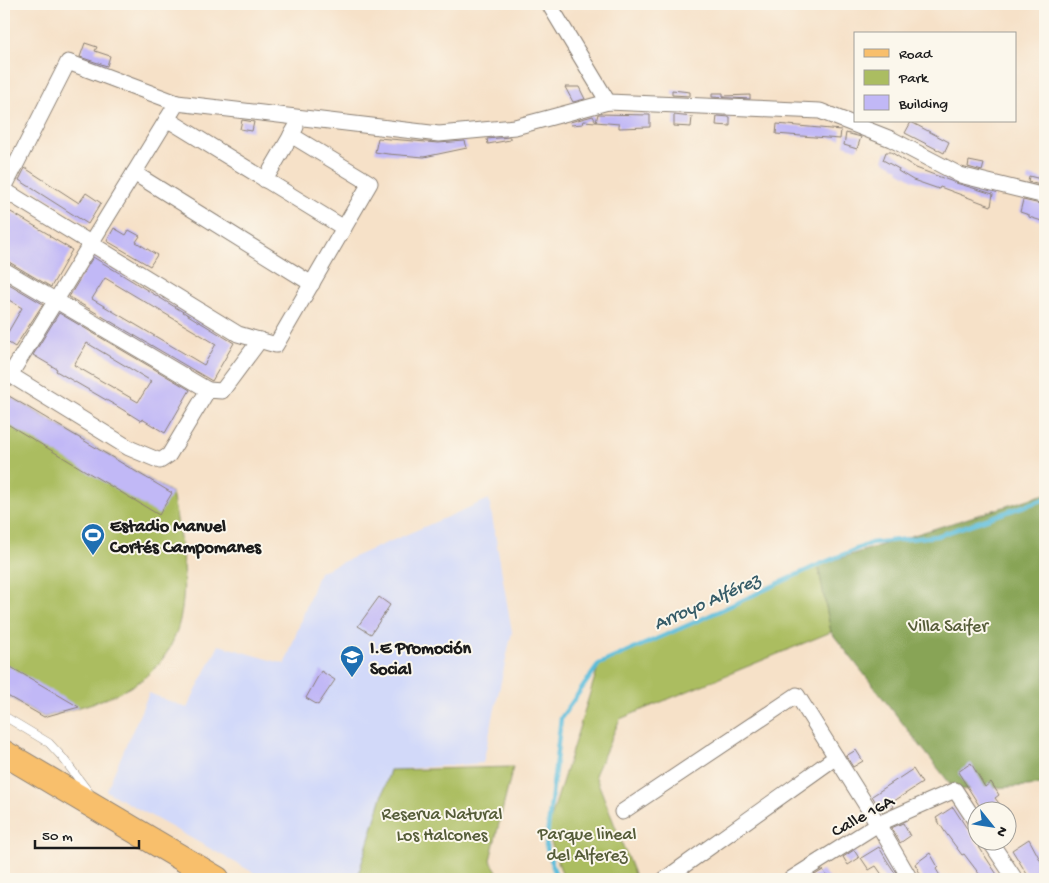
<svg xmlns="http://www.w3.org/2000/svg" width="1049" height="883" font-family="'Gochi Hand',sans-serif">
	<style>
		.built { fill: #d2d9f9 }
		.green { fill: #abbd61; stroke: #646c3e }
		.forest { fill: #88a457; stroke: #52603a }
		.lines { fill: none; stroke-linecap: round; stroke-linejoin: round }
		.stream { stroke: #5cbddb; stroke-width: 4.5 }
		.building { fill: #c1b8f6; fill-rule: evenodd }
		.service-casing { stroke: #897e72; stroke-width: 9 }
		.minor-casing { stroke: #897e72; stroke-width: 17 }
		.primary-casing { stroke: #897e72; stroke-width: 27 }
		.service { stroke: #fff; stroke-width: 8 }
		.minor { stroke: #fff; stroke-width: 15 }
		.primary { stroke: #f8bf6c; stroke-width: 25 }
		.labels { text-anchor: middle; stroke-width: 4; stroke-linejoin: round; paint-order: stroke }
		.poi-label { font-size: 18px; font-weight: bold; fill: #1c1c1c; stroke: #fbf7ec; text-anchor: start }
		.park-label { font-size: 18px; fill: #555c38; stroke: #fbf7ec }
		.street-label { font-size: 18px; fill: #1c1c1c; stroke: #fbf7ec }
		.water-label { font-size: 19px; font-style: italic; fill: #365c68; stroke: #fbf7ec }
	</style>
	<rect width="100%" height="100%" fill="#fbf7ec"/>
	<filter id="ink" filterUnits="userSpaceOnUse"><feTurbulence type="fractalNoise" baseFrequency=".02" numOctaves="2"/><feDisplacementMap in="SourceGraphic" scale="10" xChannelSelector="R" yChannelSelector="G"/><feConvolveMatrix kernelMatrix="1 2 1 2 8 2 1 2 1" color-interpolation-filters="sRGB"/></filter>
	<filter id="wash" filterUnits="userSpaceOnUse"><feTurbulence type="fractalNoise" baseFrequency=".0096" numOctaves="4" result="noise"/><feDisplacementMap in="SourceGraphic" scale="20" xChannelSelector="R" yChannelSelector="G"/><feGaussianBlur stdDeviation="1.12" result="paint"/><feColorMatrix in="noise" values="0 0 0 0 0 0 0 0 0 0 0 0 0 0 0 0 0 1.4 0 .05"/><feComposite in="paint" operator="in"/></filter>
	<g filter="url(#wash)">
		<rect width="100%" height="100%" fill="#f6e1c8"/>
		<path class="built" d="M489,499L512,632L483,763L390,770L357,879H265L106,791L149,693L187,708L219,645L285,664L319,572Z"/>
		<g class="green">
			<path d="M4,393L172,493C184,555 201,638 140,681C112,700 76,708 44,717L4,694Z"/>
			<path d="M818,565L831,632L620,719L595,775L636,879H564L547,831L599,664Z"/>
			<path d="M513,767L490,860L502,879H357L390,770Z"/>
		</g>
		<path class="forest" d="M1045,494V785L955,790L831,632L818,565Z"/>
		<g class="lines">
			<path class="stream" d="M557,879L546,845L561,718L599,664L702,619L818,565L871,543L937,536L1045,499"/>
		</g>
		<g id="blocks">
			<g class="building">
				<path d="M85,43L97,47L95,51L110,56L107,66L80,57Z"/>
				<path d="M565,87H579L585,99L573,102Z"/>
				<path d="M672,90L690,92V96L672,95Z"/>
				<path d="M712,93H723V96L750,95V99L712,97Z"/>
				<path d="M598,114L650,115V127L619,128V124L584,121L583,124L571,125L570,122L593,116L596,122Z"/>
				<path d="M674,115L692,117L691,127L674,126Z"/>
				<path d="M717,116L730,117V126L716,125Z"/>
				<path d="M242,120L254,122L252,131L240,129Z"/>
				<path d="M911,122L949,142L944,153L905,133Z"/>
				<path d="M777,124L841,130L840,139L776,134Z"/>
				<path d="M846,133L861,137L857,149L844,145Z"/>
				<path d="M510,137V140L488,144L487,139Z"/>
				<path d="M378,138L438,143L465,141L467,148L424,157L388,154L375,152Z"/>
				<path d="M886,152H891L916,168L956,183L993,194L991,206L940,187L939,189L913,180L898,171L899,169L883,160Z"/>
				<path d="M969,161L984,164L982,171L968,167Z"/>
				<path d="M25,168L79,203L86,193L101,203L88,224L19,180Z"/>
				<path d="M1029,176L1045,180V186L1028,182Z"/>
				<path d="M1023,200L1045,205V222L1029,217V215L1020,212Z"/>
				<path d="M4,208L50,235L49,236L72,250L51,287L9,262L4,261Z"/>
				<path d="M114,228L126,235L129,230L140,236L136,242L157,255L150,266L107,241Z"/>
				<path d="M93,257L234,343L212,381L69,297ZM105,278L216,344L204,365L92,299Z"/>
				<path d="M4,281L43,304L15,347L4,340V339L22,308L4,297Z"/>
				<path d="M59,313L190,390L165,433L142,419L141,421L120,408L56,371L57,369L33,355ZM87,343L151,381L138,402L74,365Z"/>
				<path d="M4,393L172,493L159,515L4,422Z"/>
				<path d="M379,597L390,605L371,634L358,626Z"/>
				<path d="M4,663L79,707L44,717L4,694Z"/>
				<path d="M321,671L335,680L318,705L306,698Z"/>
				<path d="M856,750L863,761L853,767L846,756Z"/>
				<path d="M971,763L985,787L991,782L999,795L995,798L1004,810H982L958,772Z"/>
				<path d="M913,769L922,783L891,803L894,807L882,812L872,796Z"/>
				<path d="M953,807L968,830L1000,879H983L964,854L962,855L945,832L936,818Z"/>
				<path d="M903,823L910,836L900,843L891,828Z"/>
				<path d="M1029,839L1045,869V879H1030L1012,850Z"/>
				<path d="M879,847L886,859L899,879H885L876,866L869,870L861,858Z"/>
				<path d="M854,850L859,858L848,865L843,857Z"/>
				<path d="M930,853L938,867L936,869L942,879H923L915,864Z"/>
				<path d="M823,870L829,879H808Z"/>
			</g>
		</g>
	</g>
	<g filter="url(#ink)">
		<use href="#blocks" fill-opacity="0" stroke="#897e72" stroke-width="1"/>
		<g class="lines">
			<g class="service-casing">
				<path id="service" d="M4,716L49,743L62,757L90,794"/>
			</g>
			<g class="minor-casing">
				<g id="minor">
					<path d="M549,4L608,102"/>
					<path d="M167,119L344,228"/>
					<path d="M134,173L312,284"/>
					<path d="M265,180L296,127"/>
					<path d="M4,188L68,62L177,103L439,134L515,127L608,102L820,111L891,139L960,175L1045,196"/>
					<path d="M4,190L238,334L276,345L370,183L291,135"/>
					<path d="M4,270L208,390"/>
					<path d="M4,371L129,448L160,461L169,455L208,390L222,391L260,340"/>
					<path d="M10,375L177,103"/>
					<path d="M622,812L797,695L878,824L910,879"/>
					<path d="M989,840L1015,879"/>
					<path d="M665,879L836,757"/>
					<path d="M791,879L878,824L955,790L976,822"/>
				</g>
			</g>
			<g class="primary-casing">
				<path id="primary" d="M4,753L217,879"/>
			</g>
			<use href="#service" class="service"/>
			<use href="#minor" class="minor"/>
			<use href="#primary" class="primary"/>
		</g>
	</g>
	<defs>
		<g id="stadium-pin" transform="scale(1.25)"><path d="M0 17L-7.5 6A9.5 9.5 0 1 1 7.5 6Z" fill="#1f6fb2" stroke="#fbf7ec"/><path d="M0-5a6.5 5 0 1 0 0 10a6.5 5 0 1 0 0-10ZM-3.5-1.8h7v3.6h-7Z" fill="#fff"/></g>
		<g id="school-pin" transform="scale(1.25)"><path d="M0 17L-7.5 6A9.5 9.5 0 1 1 7.5 6Z" fill="#1f6fb2" stroke="#fbf7ec"/><path d="M0-5L7-2L0 1L-7-2ZM-4 1L0 2.5L4 1V4Q0 6-4 4Z" fill="#fff"/></g>
	</defs>
	<g fill-rule="evenodd">
		<use href="#stadium-pin" x="93" y="535"/>
		<use href="#school-pin" x="352" y="657"/>
	</g>
	<g class="labels">
		<g class="poi-label">
			<text x="110" y="531">Estadio Manuel<tspan x="110" dy="21">Cortés Campomanes</tspan></text>
			<text x="370" y="653">I.E Promoción<tspan x="370" dy="21">Social</tspan></text>
		</g>
		<g class="park-label">
			<text x="948" y="631">Villa Saifer</text>
			<text x="442" y="819">Reserva Natural<tspan x="442" dy="21">Los Halcones</tspan></text>
			<text x="587" y="839">Parque lineal<tspan x="587" dy="21">del Alferez</tspan></text>
		</g>
		<g class="street-label">
			<text transform="translate(862 815) rotate(-29)" y="6">Calle 16A</text>
		</g>
		<g class="water-label">
			<text transform="translate(706 600) rotate(-24)" y="7">Arroyo Alférez</text>
		</g>
	</g>
	<rect width="1049" height="883" fill="none" stroke="#fbf7ec" stroke-width="20"/>
	<rect x="854" y="32" width="162" height="90" fill="#fbf7ec" stroke="#a29f99"/>
	<rect x="864" y="49" width="25" height="8" fill="#f8bf6c" stroke="#a29f99"/>
	<text x="899" y="58" font-size="15" fill="#1c1c1c">Road</text>
	<rect x="864" y="70" width="25" height="15" fill="#abbd61" stroke="#a29f99"/>
	<text x="899" y="82" font-size="15" fill="#1c1c1c">Park</text>
	<rect x="864" y="95" width="25" height="15" fill="#c1b8f6" stroke="#a29f99"/>
	<text x="899" y="108" font-size="15" fill="#1c1c1c">Building</text>
	<g transform="translate(992 826) rotate(120)"><circle r="24" fill="#fbf7ec" stroke="#a29f99"/>
	<path d="M0-4L9 19L0 12L-9 19Z" fill="#1f6fb2"/>
	<text y="-8" font-size="14" font-weight="bold" text-anchor="middle" fill="#1c1c1c">N</text>
	</g>
	<path d="M35 840v8h104v-8" fill="none" stroke="#1c1c1c" stroke-width="2.5"/>
	<text x="42" y="840" font-size="15" fill="#1c1c1c" stroke="#fbf7ec" stroke-width="4" paint-order="stroke">50 m</text>
</svg>
